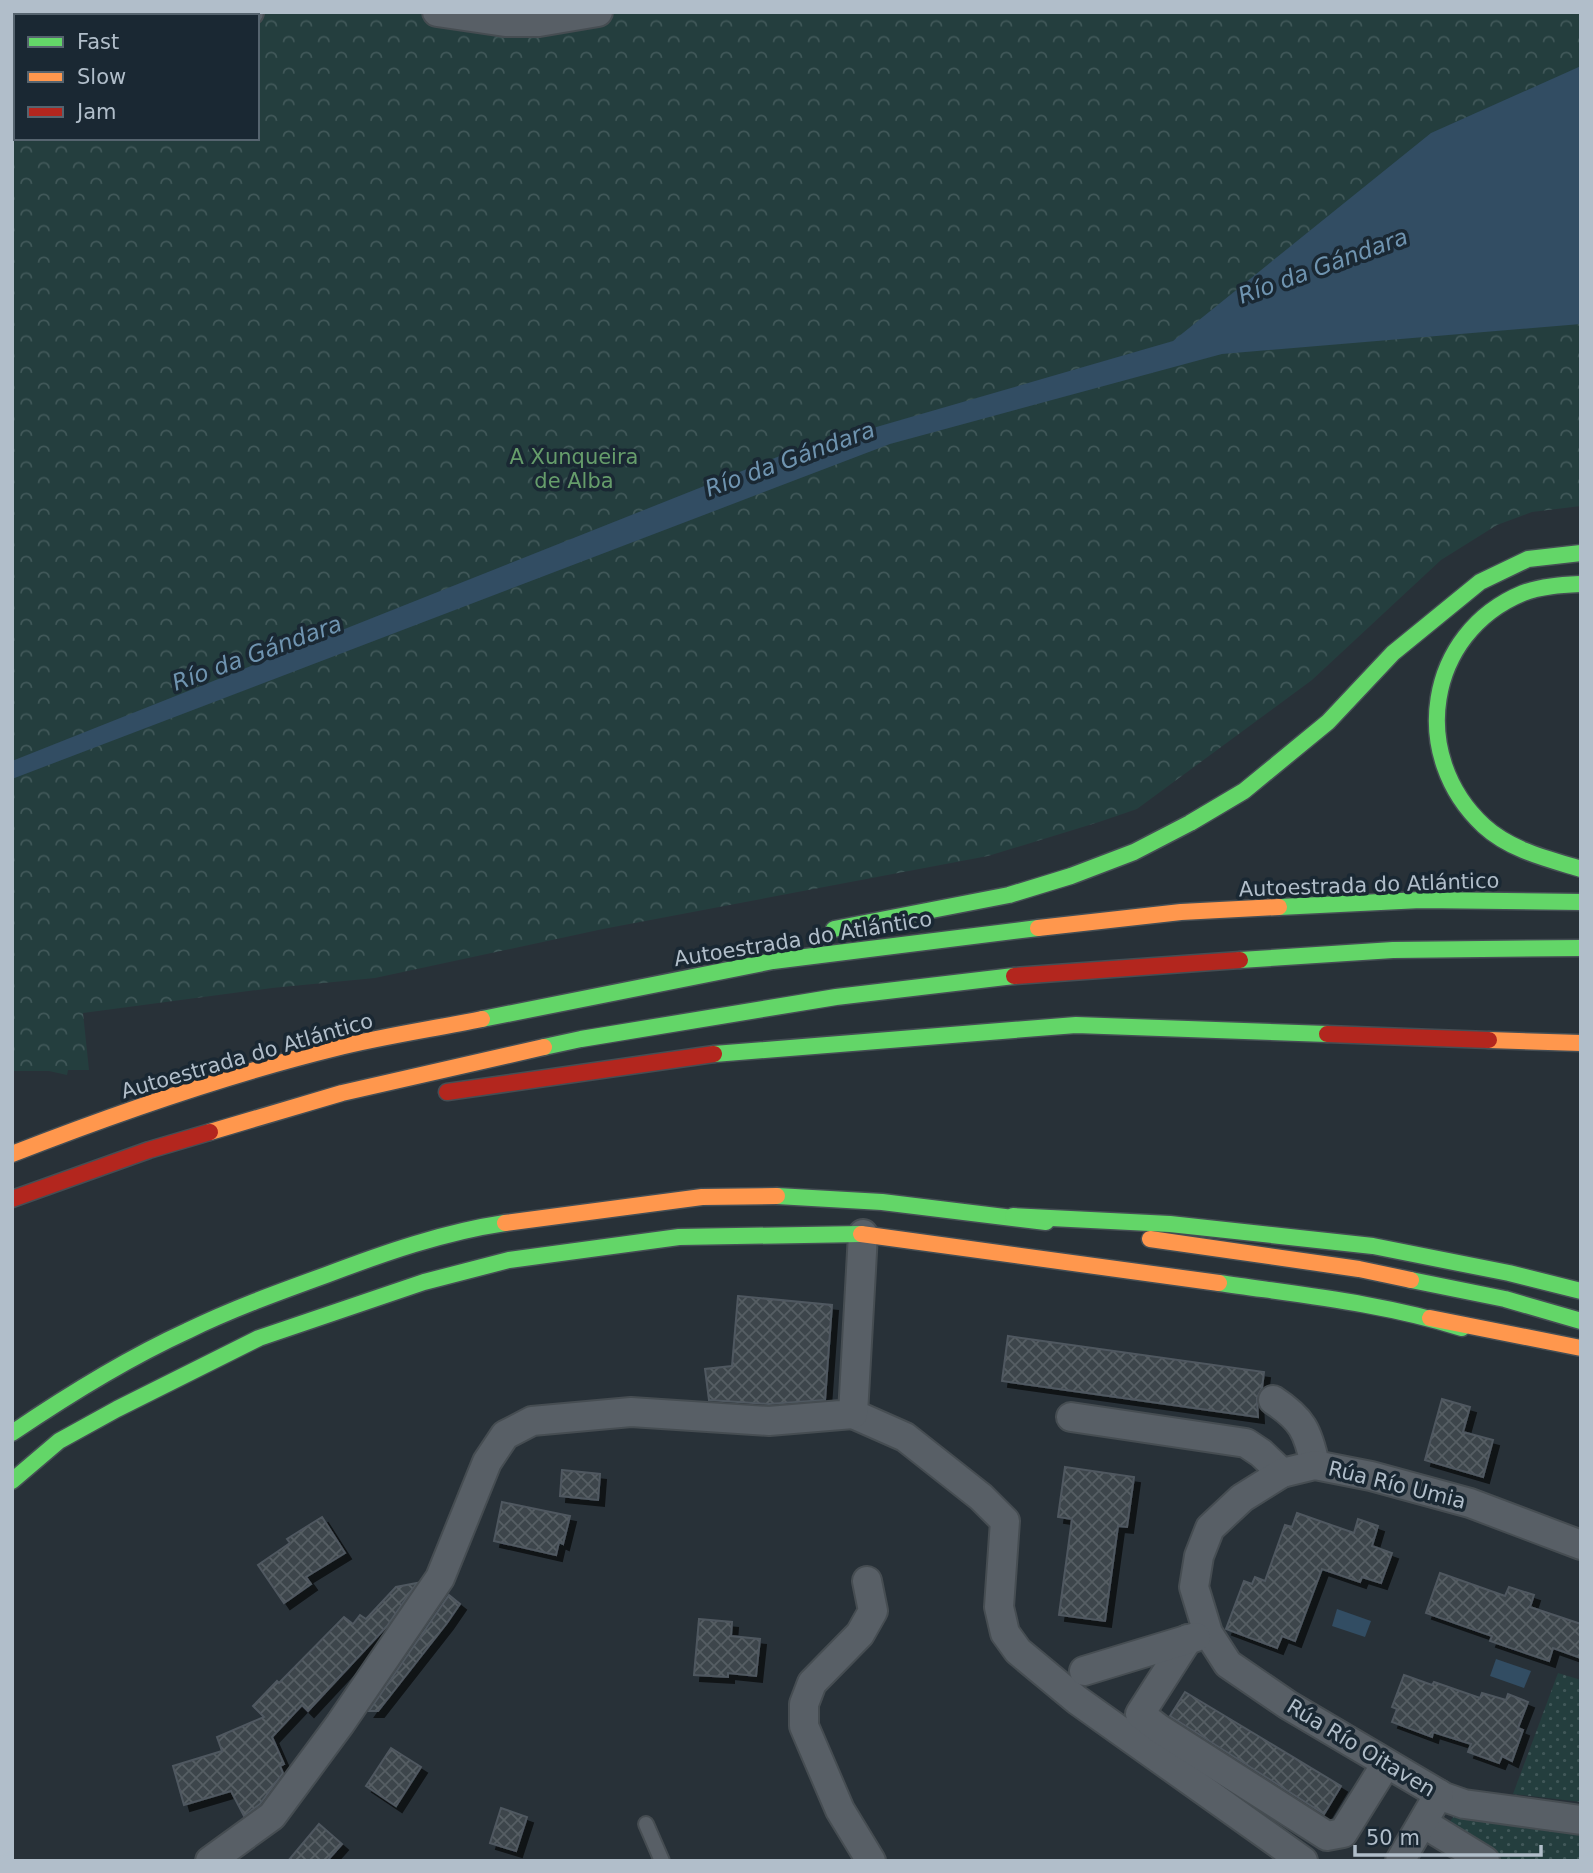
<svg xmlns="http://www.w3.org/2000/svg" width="1593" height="1873" font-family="'DejaVu Sans',sans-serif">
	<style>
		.grass { fill: url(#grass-dots) }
		.park { fill: url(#park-crowns); fill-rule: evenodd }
		.water { fill: #324d63 }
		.building { fill: url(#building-cross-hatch); stroke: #505860; stroke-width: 2; filter: url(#shadow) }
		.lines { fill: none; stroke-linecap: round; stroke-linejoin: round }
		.lane-casing { stroke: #464d52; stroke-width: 18 }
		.street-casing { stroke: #464d52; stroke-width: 32 }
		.fast-casing { stroke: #454e54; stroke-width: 19 }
		.slow-casing { stroke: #454e54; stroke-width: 19 }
		.jam-casing { stroke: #454e54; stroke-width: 19 }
		.lane { stroke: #585f66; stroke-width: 14 }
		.street { stroke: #585f66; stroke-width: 28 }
		.fast { stroke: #63d668; stroke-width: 16 }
		.slow { stroke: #ff974d; stroke-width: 16 }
		.jam { stroke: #b3261e; stroke-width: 16 }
		.labels { text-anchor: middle; stroke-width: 7; stroke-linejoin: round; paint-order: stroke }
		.park-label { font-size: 21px; fill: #669d6b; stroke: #1a2833 }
		.street-label { font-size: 21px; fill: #b1beca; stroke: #1a2833 }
		.water-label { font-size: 23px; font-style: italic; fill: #6f94b0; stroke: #1a2833 }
	</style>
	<defs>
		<pattern id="grass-dots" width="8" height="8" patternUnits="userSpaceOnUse" patternTransform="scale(1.75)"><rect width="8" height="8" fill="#243e3e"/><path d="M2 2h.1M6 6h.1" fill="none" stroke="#415859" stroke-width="1.8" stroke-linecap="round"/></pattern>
		<pattern id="park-crowns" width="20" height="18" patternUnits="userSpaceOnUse" patternTransform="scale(1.75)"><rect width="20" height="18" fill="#243e3e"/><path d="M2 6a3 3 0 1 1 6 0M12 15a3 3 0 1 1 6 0" fill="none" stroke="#415859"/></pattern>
		<pattern id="building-cross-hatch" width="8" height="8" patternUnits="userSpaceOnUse" patternTransform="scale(1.75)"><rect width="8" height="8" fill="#3d454b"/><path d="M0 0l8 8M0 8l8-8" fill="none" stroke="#575e64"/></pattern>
		<filter id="shadow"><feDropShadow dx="6" dy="6" stdDeviation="0" flood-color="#0009"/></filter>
	</defs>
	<rect width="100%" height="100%" fill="#283138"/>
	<g class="grass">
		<path d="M1558,1673L1581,1680V1802L1513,1794Z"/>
		<path d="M1455,1815L1581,1832V1861H1498L1447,1825Z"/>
	</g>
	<path class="park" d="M12,12H1581V506L1532,512L1497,525L1441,560L1312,680L1137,809L1099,822L988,856L603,929L375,978L272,988L83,1013L89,1070H68L67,1075L49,1071H12ZM16,16H257V138H16Z"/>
	<g class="water">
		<path d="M1581,66V324L1222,354L890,444L12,779V761L790,452L1173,341L1431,133Z"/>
		<path d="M1337,1609L1371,1621L1365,1637L1332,1626Z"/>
		<path d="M1496,1659L1531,1671L1524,1688L1490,1676Z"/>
	</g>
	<g class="building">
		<path d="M738,1296L832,1305L825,1400L769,1404L709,1400L705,1369L732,1366Z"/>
		<path d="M1008,1336L1264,1372L1262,1388L1257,1398L1258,1417L1002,1381Z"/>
		<path d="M1442,1399L1470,1407L1463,1432L1493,1440L1483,1477L1425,1460Z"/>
		<path d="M1065,1467L1134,1477L1127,1527L1118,1526L1105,1621L1059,1615L1072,1519L1058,1517Z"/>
		<path d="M562,1470L600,1474L598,1500L560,1496Z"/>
		<path d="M502,1502L570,1516L563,1544L559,1542L556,1555L494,1541Z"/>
		<path d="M1297,1513L1354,1533L1358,1519L1378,1526L1372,1546L1392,1553L1381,1583L1362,1577L1360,1582L1322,1569L1295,1641L1282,1636L1277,1648L1226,1629L1244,1581L1252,1584L1255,1577L1265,1581L1285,1525L1292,1527Z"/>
		<path d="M322,1517L345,1553L306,1577L311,1584L284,1603L258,1565L290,1543L287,1539Z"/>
		<path d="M1440,1573L1505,1596L1509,1587L1534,1595L1530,1607L1581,1624V1658L1553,1648L1549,1661L1490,1641L1492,1636L1426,1613Z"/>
		<path d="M417,1583L387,1626L308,1711L302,1705L272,1737L284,1764L280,1766L283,1773L260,1804L244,1816L231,1791L184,1805L173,1766L222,1751L217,1737L264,1717L253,1706L277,1681L279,1683L344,1617L353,1624L360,1615L366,1619L396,1587Z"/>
		<path d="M449,1595L460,1604L447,1623L378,1711H369Z"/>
		<path d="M699,1619L732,1622L731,1636L760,1639L756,1676L728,1673V1677L694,1675Z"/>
		<path d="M1404,1675L1432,1685L1434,1682L1480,1698L1482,1693L1506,1700L1508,1694L1528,1702L1518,1728L1523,1730L1512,1761L1502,1756L1499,1763L1468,1752L1471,1744L1433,1732L1432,1737L1392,1722L1397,1709L1392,1707Z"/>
		<path d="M1185,1692L1341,1786L1324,1814L1170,1716Z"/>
		<path d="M391,1748L421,1767L396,1806L366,1786Z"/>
		<path d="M501,1808L527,1817L516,1851L490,1843Z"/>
		<path d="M319,1824L342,1844L327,1861H288Z"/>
	</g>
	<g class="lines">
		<g class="lane-casing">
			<path id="lane" d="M646,1824L662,1861"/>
		</g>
		<g class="street-casing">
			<g id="street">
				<path d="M437,12L505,22H539L598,12"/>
				<path d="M217,16L249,12"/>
				<path d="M12,49L16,48"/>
				<path d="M1273,1400C1302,1419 1308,1431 1315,1465"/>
				<path d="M853,1414L905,1437L981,1497L1005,1521L999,1607L1005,1633L1018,1651L1077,1700L1303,1861"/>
				<path d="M1071,1417L1246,1443L1261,1453L1282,1473"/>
				<path d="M1581,1545L1470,1503L1371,1476L1315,1465L1282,1473L1242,1498L1210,1528L1199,1556L1194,1587L1208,1633L1228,1664L1288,1705L1444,1797L1464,1804L1581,1820"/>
				<path d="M867,1581L873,1611L860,1634L812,1683L804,1704V1726L840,1810L871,1861"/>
				<path d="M1188,1639L1140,1714L1158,1728L1327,1836L1343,1833L1386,1764"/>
				<path d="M1084,1671L1196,1637"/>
				<path d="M1423,1823L1485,1861"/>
				<path d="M210,1861L272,1816L340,1724L440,1578L487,1462L505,1435L532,1421L631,1412L769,1421L853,1414L863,1234"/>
				<path d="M1400,1861L1439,1794"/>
			</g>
		</g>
		<g class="fast-casing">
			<g id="fast">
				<path d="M1581,584C1562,585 1541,586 1523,593C1426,633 1408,756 1484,826C1510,850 1548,859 1581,869"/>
				<path d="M1279,907L1421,900L1581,902"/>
				<path d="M834,929L1009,895L1071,876L1134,852L1190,823L1244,791L1328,722L1393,653L1480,582L1528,559L1581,553"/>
				<path d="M1240,960L1393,950L1581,948"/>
				<path d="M482,1019L773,961L1038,928"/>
				<path d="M544,1047L581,1039L836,997L1014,976"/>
				<path d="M714,1054L1076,1025L1327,1034"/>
				<path d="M777,1196L882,1202L1046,1222"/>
				<path d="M1013,1216L1170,1224L1373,1246L1509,1273L1581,1291"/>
				<path d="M1411,1280L1505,1299L1581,1321"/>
				<path d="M1219,1283C1301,1295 1383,1303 1462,1328"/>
				<path d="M12,1433C68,1395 126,1359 187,1331C232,1309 279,1292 326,1275C384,1253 444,1232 505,1223"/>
				<path d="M12,1481L59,1441L117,1409L259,1338L424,1282L509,1260L679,1237L861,1234"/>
			</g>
		</g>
		<g class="slow-casing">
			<g id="slow">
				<path d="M1038,928L1181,912L1279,907"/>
				<path d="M1489,1040L1581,1043"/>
				<path d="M210,1132L342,1093L544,1047"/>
				<path d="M12,1154C117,1113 226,1075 336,1048C384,1036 433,1029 482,1019"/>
				<path d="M505,1223L702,1197L777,1196"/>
				<path d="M861,1234L1219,1283"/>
				<path d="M1150,1239L1359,1269L1411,1280"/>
				<path d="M1430,1318L1581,1348"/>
			</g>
		</g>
		<g class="jam-casing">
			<g id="jam">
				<path d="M1014,976L1240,960"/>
				<path d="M1327,1034L1489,1040"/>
				<path d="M447,1092L714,1054"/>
				<path d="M12,1199L149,1150L210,1132"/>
			</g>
		</g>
		<use href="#lane" class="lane"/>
		<use href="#street" class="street"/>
		<use href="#fast" class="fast"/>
		<use href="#slow" class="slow"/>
		<use href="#jam" class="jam"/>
	</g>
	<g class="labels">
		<g class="park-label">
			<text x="574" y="464">A Xunqueira<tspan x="574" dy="24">de Alba</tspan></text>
		</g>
		<g class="street-label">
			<text transform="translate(1369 885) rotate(-2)" y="7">Autoestrada do Atlántico</text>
			<text transform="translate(803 939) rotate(-9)" y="7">Autoestrada do Atlántico</text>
			<text transform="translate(247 1056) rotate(-16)" y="7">Autoestrada do Atlántico</text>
			<text transform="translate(1397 1485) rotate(14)" y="7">Rúa Río Umia</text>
			<text transform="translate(1361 1748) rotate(31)" y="7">Rúa Río Oitaven</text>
		</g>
		<g class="water-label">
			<text transform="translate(1323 266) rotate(-20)" y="8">Río da Gándara</text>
			<text transform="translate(790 459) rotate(-20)" y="8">Río da Gándara</text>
			<text transform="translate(257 653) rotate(-20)" y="8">Río da Gándara</text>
		</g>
	</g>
	<rect width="1593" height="1873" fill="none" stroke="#b1beca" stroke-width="28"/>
	<rect x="14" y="14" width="245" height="126" fill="#1a2833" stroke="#56646f" stroke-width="2"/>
	<rect x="28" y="37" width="35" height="10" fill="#63d668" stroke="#56646f" stroke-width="2"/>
	<text x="77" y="49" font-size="21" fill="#b1beca">Fast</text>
	<rect x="28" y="72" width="35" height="10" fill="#ff974d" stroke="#56646f" stroke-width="2"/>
	<text x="77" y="84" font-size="21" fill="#b1beca">Slow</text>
	<rect x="28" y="107" width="35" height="10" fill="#b3261e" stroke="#56646f" stroke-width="2"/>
	<text x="77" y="119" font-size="21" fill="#b1beca">Jam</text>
	<path d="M1355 1845v10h186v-10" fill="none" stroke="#b1beca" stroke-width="3.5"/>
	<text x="1366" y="1845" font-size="21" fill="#b1beca" stroke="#1a2833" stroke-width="5" paint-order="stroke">50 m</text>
</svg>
